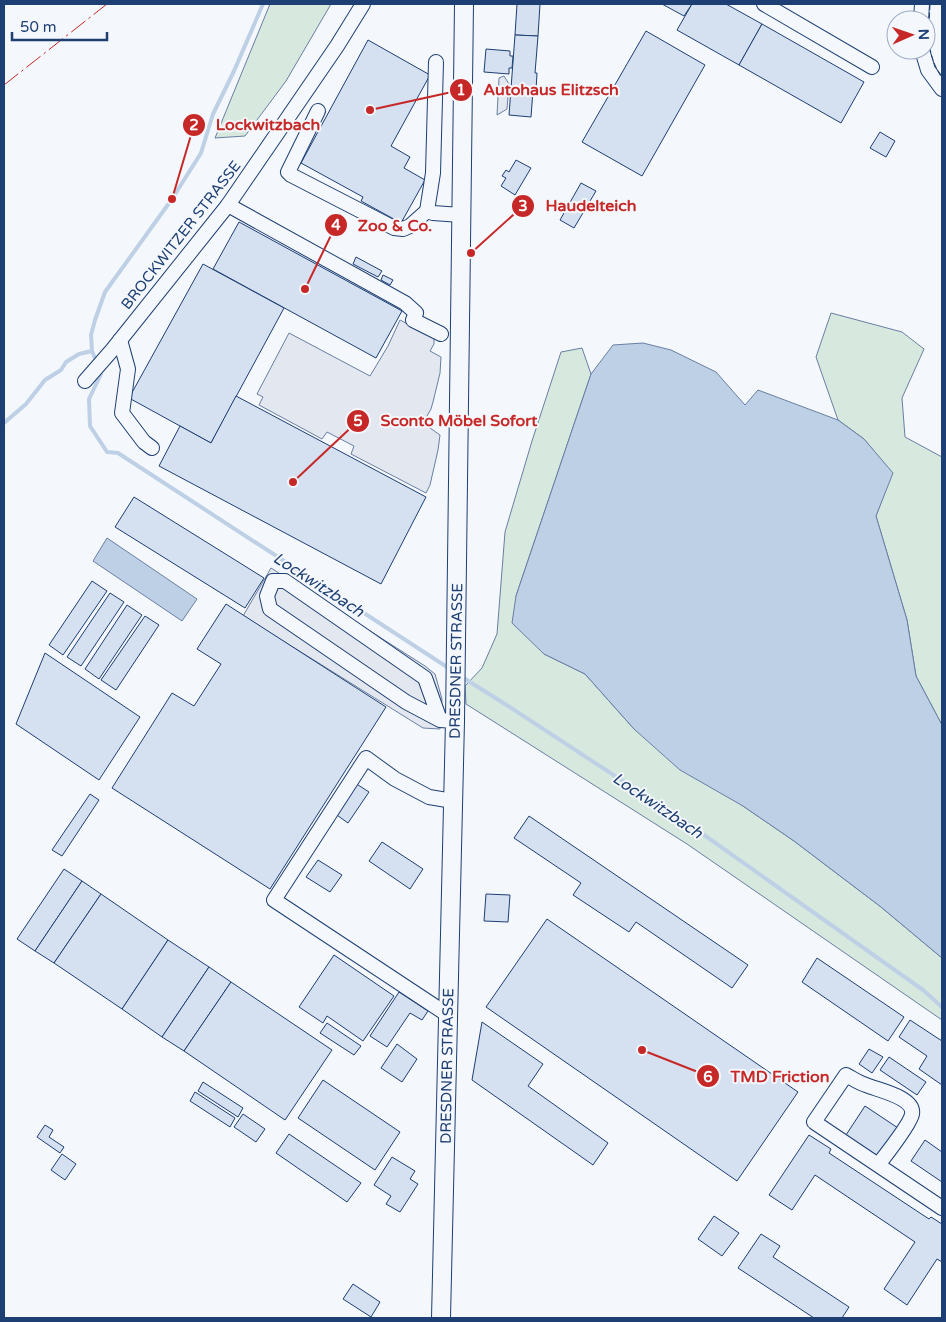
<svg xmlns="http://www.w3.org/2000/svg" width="946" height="1322" font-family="'Varela Round',sans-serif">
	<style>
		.green { fill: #d7e8df; stroke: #687fa3 }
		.parking { fill: #e3e8f0; stroke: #687fa3 }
		.water { fill: #bed0e5; stroke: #687fa3 }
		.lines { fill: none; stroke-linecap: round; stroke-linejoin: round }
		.stream { stroke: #bed0e5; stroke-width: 4 }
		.building { fill: #d5e0f0; stroke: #1d3f73 }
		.minor-casing { stroke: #1d3f73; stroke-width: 16 }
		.major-casing { stroke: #1d3f73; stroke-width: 20 }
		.minor { stroke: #f4f7fb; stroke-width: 14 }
		.major { stroke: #f4f7fb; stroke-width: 18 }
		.fence { stroke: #1d3f73; stroke-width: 1; stroke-dasharray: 6 2.5; stroke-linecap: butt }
		.power { stroke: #c62828; stroke-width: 1; stroke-dasharray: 18 4 2.5 4; stroke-linecap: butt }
		.labels { text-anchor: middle; stroke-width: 4; stroke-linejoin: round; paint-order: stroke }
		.street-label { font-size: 15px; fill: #1d3f73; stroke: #f4f7fb }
		.water-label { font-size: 16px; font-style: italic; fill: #1d3f73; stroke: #f4f7fb }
		.leader { fill: none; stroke: #c62828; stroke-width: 2 }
		.callout-dot { fill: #c62828; stroke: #f4f7fb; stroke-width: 2 }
		.mark-label { font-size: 15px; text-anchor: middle; font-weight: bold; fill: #fff }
		.callout-label { font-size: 16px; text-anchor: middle; font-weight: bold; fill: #c62828; stroke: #f4f7fb; stroke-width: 4; stroke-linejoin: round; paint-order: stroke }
	</style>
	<rect width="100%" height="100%" fill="#f4f7fb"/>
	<g class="green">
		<path d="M270,4H331L286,81L245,136L215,138Z"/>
		<path d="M831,313L902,332L924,349L902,398L905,437L942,457V725L916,676L907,620L876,516L892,473L864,439L838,420L816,357Z"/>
		<path d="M582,348L591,374L516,596L544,654L585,674L634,729L743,806L794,841L881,907L942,958V1020L687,844L466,704L465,686L482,668L497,634L505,532L532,441L561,352Z"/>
	</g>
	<g class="parking">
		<path d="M504,76L509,84L507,109L497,115L499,78Z"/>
		<path d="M400,320L434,338V344L430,351L441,357L440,373L433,402L431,409L423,423L440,435L438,450L430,485L426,493L351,454L354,446L327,432L322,439L259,405L263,397L257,394L289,333L370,376L388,346Z"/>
		<path d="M271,568L425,666L435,674L442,699L440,729L423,728L243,616Z"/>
	</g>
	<g class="water">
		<path d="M643,343L671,350L716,372L745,405L758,390L838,420L864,439L893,473L876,516L907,620L916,676L942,725V958L881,907L794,841L743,806L680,770L634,729L585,674L544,654L512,623L516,596L591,374L613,345Z"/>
		<path d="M107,538L197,599L182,621L93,561Z"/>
	</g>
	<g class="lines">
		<g class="stream">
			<path d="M97,363L92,351L91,335L95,320L105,292L172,199L201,153L213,114L234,71L263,4"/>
			<path d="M99,370L101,374L89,399L90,426L107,452L118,453L450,669"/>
			<path d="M4,423L26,404L45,380L61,370L66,362L79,354L92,351"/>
			<path d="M462,677L505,704L690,825L923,990L942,1007"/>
		</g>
	</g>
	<g class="building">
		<path d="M517,4H540L538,36L515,35Z"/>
		<path d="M662,4H692L684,16Z"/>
		<path d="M692,4H726L762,24L739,65L677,30Z"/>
		<path d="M762,24L864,82L841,123L739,65Z"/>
		<path d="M646,31L705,65L642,176L582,142Z"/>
		<path d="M515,35L538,36L535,73H537L536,90H533L531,117L509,115Z"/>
		<path d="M368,40L430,75L391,146L410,157L404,168L425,180L401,223L361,201L363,197L301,163Z"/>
		<path d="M486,49L510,51V56H513L512,68H509V74L484,72Z"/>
		<path d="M880,132L895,141L886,157L870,148Z"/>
		<path d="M516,160L531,168L515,195L501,186L506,178L502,176L506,170L509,172Z"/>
		<path d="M581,183L596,191L574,228L560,220Z"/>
		<path d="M239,222L402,311L376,358L213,269Z"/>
		<path d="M356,257L382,271L378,277L353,264Z"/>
		<path d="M203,264L284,308L211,443L129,398Z"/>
		<path d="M383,275L393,280L390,285L381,280Z"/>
		<path d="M236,396L426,497L381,584L159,466L180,426L211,443Z"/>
		<path d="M134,497L264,578L245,608L115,527Z"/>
		<path d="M92,581L107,591L63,655L49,645Z"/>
		<path d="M110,593L124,602L81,666L67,657Z"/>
		<path d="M226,604L386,707L270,889L112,788L172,693L194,706L221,664L197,649Z"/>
		<path d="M127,605L142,615L99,679L85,669Z"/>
		<path d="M145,616L159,625L116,690L101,680Z"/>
		<path d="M45,653L140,717L99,780L16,724Z"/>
		<path d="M355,783L369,792L348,823L334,813Z"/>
		<path d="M90,794L99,800L62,856L52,850Z"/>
		<path d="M529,816L748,965L732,988L636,922L629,932L573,895L581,883L514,838Z"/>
		<path d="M382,842L423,869L410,889L369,861Z"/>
		<path d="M318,860L342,875L330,892L306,877Z"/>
		<path d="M64,869L82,881L35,951L17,939Z"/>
		<path d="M82,881L101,894L54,963L35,951Z"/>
		<path d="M101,894L168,940L122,1009L54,963Z"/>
		<path d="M486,894L510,895L508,922L484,921Z"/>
		<path d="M547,919L798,1092L737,1181L486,1007Z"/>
		<path d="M168,940L209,967L162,1037L122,1009Z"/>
		<path d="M334,955L394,996L363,1041L327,1016L323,1023L299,1007Z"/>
		<path d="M817,958L904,1017L888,1041L802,982Z"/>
		<path d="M209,967L231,982L184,1051L162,1037Z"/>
		<path d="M231,982L332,1050L285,1120L184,1051Z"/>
		<path d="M399,992L428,1011L422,1020L410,1013L387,1047L370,1036Z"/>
		<path d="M910,1020L942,1041V1085L919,1069L927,1056L899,1037Z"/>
		<path d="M482,1022L543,1064L528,1086L608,1143L593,1165L472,1080Z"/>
		<path d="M327,1023L361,1046L354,1055L320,1033Z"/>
		<path d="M397,1044L417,1059L402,1082L381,1068Z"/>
		<path d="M869,1049L883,1057L872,1073L859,1064Z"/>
		<path d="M889,1057L926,1082L917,1095L880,1070Z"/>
		<path d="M323,1080L400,1132L375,1170L298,1118Z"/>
		<path d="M203,1082L243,1108L238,1117L198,1091Z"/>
		<path d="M195,1092L235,1118L230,1127L190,1101Z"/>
		<path d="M865,1106L898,1128L878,1157L846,1135Z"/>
		<path d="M243,1114L265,1129L256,1142L234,1127Z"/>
		<path d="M45,1125L53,1130L49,1137L64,1147L60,1153L37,1137Z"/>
		<path d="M289,1134L361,1183L347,1202L276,1153Z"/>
		<path d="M809,1135L831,1149L829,1153L929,1219L931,1217L942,1224V1262L937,1259L907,1305L884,1289L915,1242L815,1175L792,1210L769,1195Z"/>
		<path d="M925,1140L942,1152V1182L911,1161Z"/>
		<path d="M62,1154L76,1164L65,1180L51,1170Z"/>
		<path d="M392,1157L415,1171L410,1179L418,1184L400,1212L386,1204L391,1196L374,1185Z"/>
		<path d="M714,1216L739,1233L722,1256L698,1239Z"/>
		<path d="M761,1234L780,1246L773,1257L849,1307L842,1318H814L738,1268Z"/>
		<path d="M353,1284L380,1302L371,1317L343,1299Z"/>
	</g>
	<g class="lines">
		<g class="minor-casing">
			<g id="minor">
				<path d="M764,4L872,67"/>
				<path d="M921,20L922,4"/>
				<path d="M922,50L928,70L942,89"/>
				<path d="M318,111L288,172L291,175L394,228L403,229L410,226L427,211L433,213L461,215"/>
				<path d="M228,205L405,303L416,313L413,320L441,334"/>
				<path d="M427,211L433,173L436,62"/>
				<path d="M120,340L128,369L122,413L144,442L152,448"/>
				<path d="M85,381L113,349L228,205L337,46L363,4"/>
				<path d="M440,720L425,678L285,581H273L267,596L270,609L406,702L440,720L455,721"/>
				<path d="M448,1015L274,900L366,758L395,779L429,797L453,801"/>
				<path d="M878,1165C885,1156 911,1123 912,1114C915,1097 877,1090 866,1085C859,1083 852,1078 846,1075L814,1122L942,1208"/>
			</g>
		</g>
		<g class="major-casing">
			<path id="major" d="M441,1318L455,721L464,4"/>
		</g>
		<use href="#minor" class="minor"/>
		<use href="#major" class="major"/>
		<path class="fence" d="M930,4C929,33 925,52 942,78"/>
		<path class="power" d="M4,85L107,4"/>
	</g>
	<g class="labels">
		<g class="street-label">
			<text transform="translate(181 235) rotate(-52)" y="5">BROCKWITZER STRASSE</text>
			<text transform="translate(456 661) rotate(-89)" y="5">DRESDNER STRASSE</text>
			<text transform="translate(447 1066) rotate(-89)" y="5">DRESDNER STRASSE</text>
		</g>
		<g class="water-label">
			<text transform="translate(319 584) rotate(33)" y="6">Lockwitzbach</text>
			<text transform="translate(658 805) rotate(34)" y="6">Lockwitzbach</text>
		</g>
	</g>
	<path class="leader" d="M370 110L461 90M172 199L194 125M471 253L523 206M305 289L336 225M293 482L358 421M642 1050L708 1076"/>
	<g class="callout-dot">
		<circle cx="370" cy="110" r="5"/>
		<circle cx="172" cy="199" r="5"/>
		<circle cx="471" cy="253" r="5"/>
		<circle cx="305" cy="289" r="5"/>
		<circle cx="293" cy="482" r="5"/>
		<circle cx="642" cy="1050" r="5"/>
		<circle cx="461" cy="90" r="12"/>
		<circle cx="194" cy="125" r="12"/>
		<circle cx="523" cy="206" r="12"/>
		<circle cx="336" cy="225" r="12"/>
		<circle cx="358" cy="421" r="12"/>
		<circle cx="708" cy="1076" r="12"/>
	</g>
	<g class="mark-label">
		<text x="461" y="95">1</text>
		<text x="194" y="130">2</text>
		<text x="523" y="211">3</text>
		<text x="336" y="230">4</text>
		<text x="358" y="426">5</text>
		<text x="708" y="1082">6</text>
	</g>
	<g class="callout-label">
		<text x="551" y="95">Autohaus Elitzsch</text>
		<text x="268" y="130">Lockwitzbach</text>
		<text x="591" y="211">Haudelteich</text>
		<text x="395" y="231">Zoo &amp; Co.</text>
		<text x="459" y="426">Sconto Möbel Sofort</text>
		<text x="780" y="1082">TMD Friction</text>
	</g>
	<rect width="946" height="1322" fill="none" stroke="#1d3f73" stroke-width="10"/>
	<g transform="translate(911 35) rotate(88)"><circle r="24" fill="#f4f7fb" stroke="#9eadc5"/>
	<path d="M0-4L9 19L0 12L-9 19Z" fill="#c62828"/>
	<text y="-8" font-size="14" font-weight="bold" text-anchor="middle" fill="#1d3f73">N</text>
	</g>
	<path d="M12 32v8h95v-8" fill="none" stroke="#1d3f73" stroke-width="2.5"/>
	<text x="20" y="32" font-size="15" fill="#1d3f73" stroke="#f4f7fb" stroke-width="4" paint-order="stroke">50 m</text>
</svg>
